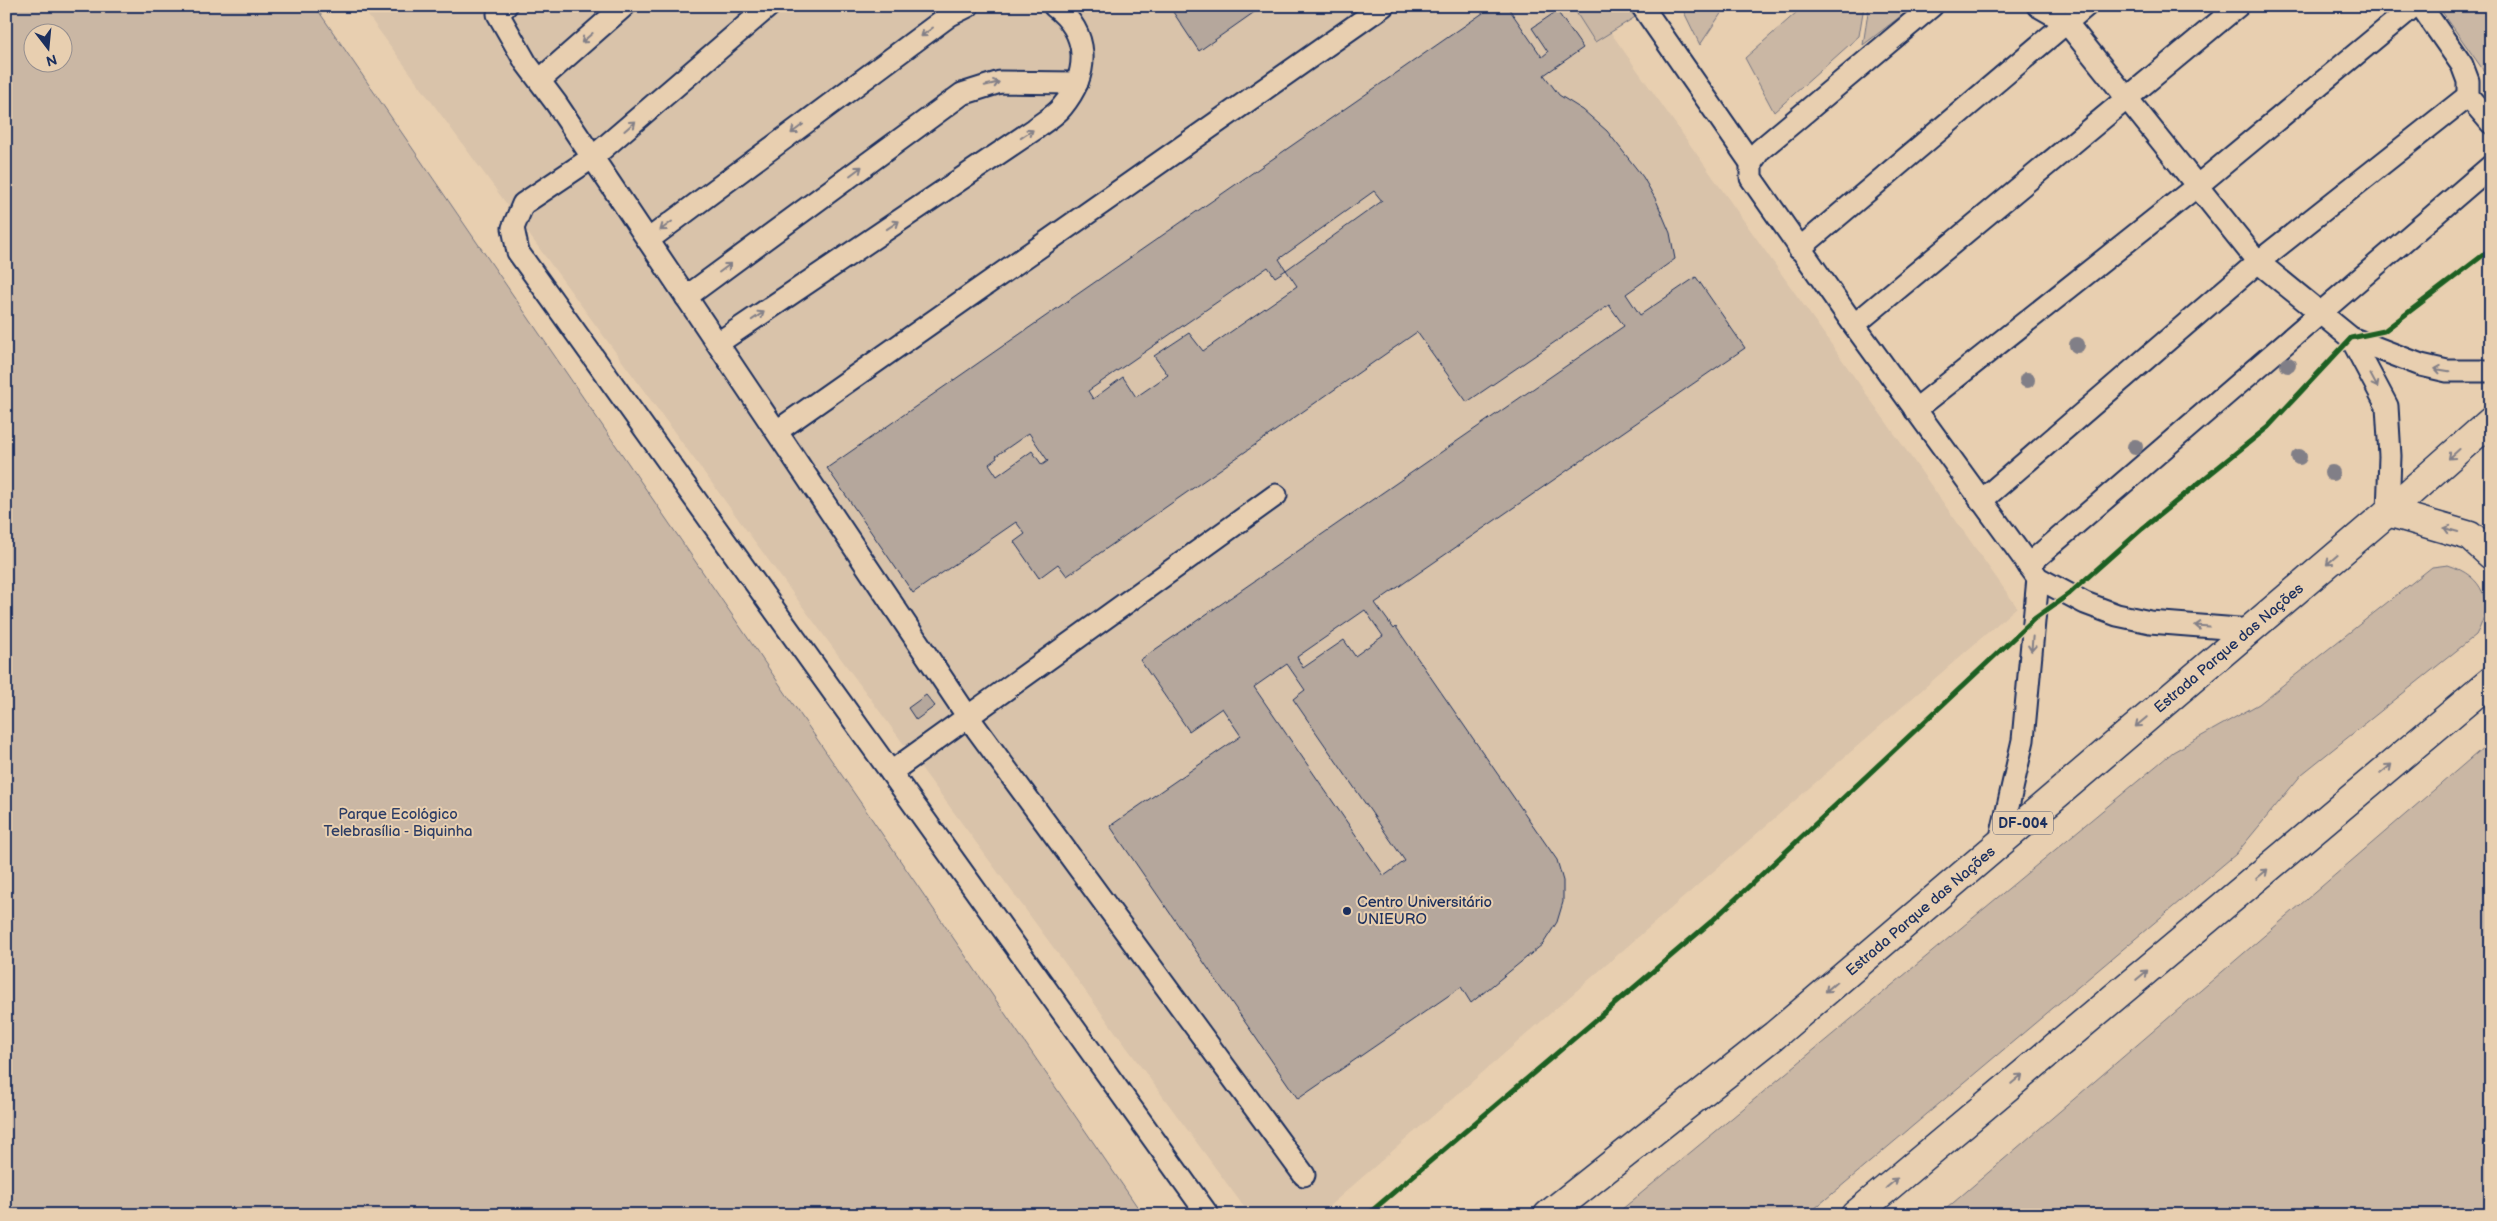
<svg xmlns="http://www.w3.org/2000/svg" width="2497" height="1221" font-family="'Balsamiq Sans',sans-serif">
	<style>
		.built { fill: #d9c3aa }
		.green { fill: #cab7a4; stroke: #727381; fill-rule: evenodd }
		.building { fill: #b5a79c; stroke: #1b2f5e; fill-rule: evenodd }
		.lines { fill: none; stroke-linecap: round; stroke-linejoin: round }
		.service-casing { stroke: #1b2f5e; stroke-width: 25 }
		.trunk-casing { stroke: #1b2f5e; stroke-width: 31 }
		.service { stroke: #e8cfb0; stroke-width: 21 }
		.trunk { stroke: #e8cfb0; stroke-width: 28 }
		.cycleway-casing { stroke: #e8cfb0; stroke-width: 8 }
		.cycleway { stroke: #1b5e20; stroke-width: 5 }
		.tree { fill: #817f87 }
		.oneway { stroke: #827f87 }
		.poi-dot { fill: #1b2f5e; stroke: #e8cfb0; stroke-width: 2 }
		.labels { text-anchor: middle; stroke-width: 4; stroke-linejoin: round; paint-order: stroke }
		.shield { fill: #e8cfb0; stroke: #585f77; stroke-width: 1 }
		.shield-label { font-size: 14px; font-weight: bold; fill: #1b2f5e }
		.street-label { font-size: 15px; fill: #1b2f5e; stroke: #e8cfb0 }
		.park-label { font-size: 15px; fill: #2c3d65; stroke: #e8cfb0 }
		.poi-label { font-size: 15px; fill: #1b2f5e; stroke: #e8cfb0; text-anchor: start }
	</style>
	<rect width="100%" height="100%" fill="#e8cfb0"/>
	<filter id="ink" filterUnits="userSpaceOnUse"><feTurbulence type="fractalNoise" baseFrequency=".02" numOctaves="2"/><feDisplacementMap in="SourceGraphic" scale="10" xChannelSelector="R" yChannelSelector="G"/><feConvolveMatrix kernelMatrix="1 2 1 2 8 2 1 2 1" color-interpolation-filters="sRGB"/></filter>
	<g filter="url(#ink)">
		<path class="built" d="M361,6H1592L2017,607L1319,1215H1250Z"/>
		<g class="green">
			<path d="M6,6H315L1143,1215H6ZM62,32V62H32V32Z"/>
			<path d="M1572,6H1653L1595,42Z"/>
			<path d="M1681,6H1726L1700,45Z"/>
			<path d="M1800,6H1864L1859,36L1774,112L1745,58L1797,12Z"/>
			<path d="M1869,6H1914L1863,45Z"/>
			<path d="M2438,6H2491V81Z"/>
			<path d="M2448,565C2483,576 2495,602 2476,635L2302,774L2236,854L1807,1215H1615L2173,752L2259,704L2432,567Z"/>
			<path d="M2491,741V1215H1939Z"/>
		</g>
		<g class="building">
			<path d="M1169,6H1263L1199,51Z"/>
			<path d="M1493,6H1507L1542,57L1548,52L1532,28L1557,11L1583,48L1544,75L1559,95L1583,110L1607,131L1643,177L1656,200L1670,233L1675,259L1626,294L1640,315L1696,277L1745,348L1375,603L1394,629L1396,627L1557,860L1563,881V902L1557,922L1543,944L1471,1003L1461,987L1298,1099L1110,826L1241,736L1222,708L1189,731L1140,660L1624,326L1609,305L1467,402L1417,332L1067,576L1058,564L1039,578L1014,542L1025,534L1016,522L913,593L827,468ZM1374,191L1382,201L1286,270L1279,259ZM1268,267L1275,277L1286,270L1297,286L1203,351L1189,333L1154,356L1168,375L1136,397L1123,377L1093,399L1088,391ZM1029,433L1048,461L1042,465L1032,451L997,476L989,464L997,458L996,456ZM1365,610L1383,636L1355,656L1344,640L1303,668L1297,657ZM1287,664L1305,690L1293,699L1405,861L1384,876L1254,687Z"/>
			<path d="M926,695L935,706L916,720L908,708Z"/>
		</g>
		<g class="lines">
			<g class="service-casing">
				<g id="service">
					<path d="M506,6L498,14L526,63L556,103L968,717L1304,1175"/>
					<path d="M769,6L593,157L523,204L513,228L518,252L1208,1215"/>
					<path d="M1642,6L1751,163"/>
					<path d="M1932,6L1760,150L1751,163V178L1854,325L2038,578L2085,603L2117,615L2150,622L2251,630"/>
					<path d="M2038,6L2066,22L2258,262L2351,338L2421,365L2447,371H2491"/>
					<path d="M2421,6L2462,65L2468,81V96L2491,123"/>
					<path d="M540,80L624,6"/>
					<path d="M648,240L950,15L968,6"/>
					<path d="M1799,249L2086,6"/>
					<path d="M686,297L962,94L1000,82L1077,83"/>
					<path d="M1854,325L2238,6"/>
					<path d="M2351,338L2387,406L2390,456L2388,512"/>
					<path d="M718,343L1035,129C1043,122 1055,116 1062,107C1090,73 1090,33 1054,6"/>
					<path d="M1915,410L2197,186L2414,6"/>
					<path d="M777,431L1383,6"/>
					<path d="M1981,501L2258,262L2468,96"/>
					<path d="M2028,565L2491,166"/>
					<path d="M891,772L1276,495"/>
					<path d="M2000,842L2023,740L2038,578"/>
				</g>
			</g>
			<g class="trunk-casing">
				<g id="trunk">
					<path d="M2388,512L2470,536L2491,555"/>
					<path id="s1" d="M1548,1215L1775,1035L2388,512L2491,421"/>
					<path d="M1855,1215L2491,681"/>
				</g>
			</g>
			<use href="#service" class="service"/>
			<use href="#trunk" class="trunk"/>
			<g class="cycleway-casing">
				<path id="cycleway" d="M1367,1215L1712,921L2034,619L2069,594L2142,529L2268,427L2351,338L2384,331L2491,249"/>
			</g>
			<use href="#cycleway" class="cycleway"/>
		</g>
		<g class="tree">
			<circle cx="2077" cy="345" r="8"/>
			<circle cx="2288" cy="365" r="8"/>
			<circle cx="2027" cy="380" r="8"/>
			<circle cx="2135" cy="447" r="8"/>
			<circle cx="2299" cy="457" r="8"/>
			<circle cx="2332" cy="473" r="8"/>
		</g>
		<defs><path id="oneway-shaft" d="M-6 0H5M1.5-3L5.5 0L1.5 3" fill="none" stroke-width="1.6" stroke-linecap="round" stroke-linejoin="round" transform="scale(1.25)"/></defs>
		<g class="oneway">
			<use href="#oneway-shaft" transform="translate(927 32) rotate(143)"/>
			<use href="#oneway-shaft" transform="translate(587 38) rotate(139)"/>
			<use href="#oneway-shaft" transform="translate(992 84) rotate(-13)"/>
			<use href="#oneway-shaft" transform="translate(630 126) rotate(-41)"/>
			<use href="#oneway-shaft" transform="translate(797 129) rotate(143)"/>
			<use href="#oneway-shaft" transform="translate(1027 134) rotate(-34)"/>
			<use href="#oneway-shaft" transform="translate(856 171) rotate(-37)"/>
			<use href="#oneway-shaft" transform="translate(893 225) rotate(-34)"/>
			<use href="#oneway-shaft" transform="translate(666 226) rotate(143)"/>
			<use href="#oneway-shaft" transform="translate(725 268) rotate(-37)"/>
			<use href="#oneway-shaft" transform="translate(758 316) rotate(-34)"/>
			<use href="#oneway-shaft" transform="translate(2442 370) rotate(-170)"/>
			<use href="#oneway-shaft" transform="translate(2374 381) rotate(62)"/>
			<use href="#oneway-shaft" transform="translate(2454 454) rotate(138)"/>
			<use href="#oneway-shaft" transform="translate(2451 530) rotate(-164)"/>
			<use href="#oneway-shaft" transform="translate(2332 560) rotate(139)"/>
			<use href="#oneway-shaft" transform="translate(2202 626) rotate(-176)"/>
			<use href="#oneway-shaft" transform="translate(2032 644) rotate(95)"/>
			<use href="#oneway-shaft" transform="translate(2141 722) rotate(140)"/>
			<use href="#oneway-shaft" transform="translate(2386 769) rotate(-40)"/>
			<use href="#oneway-shaft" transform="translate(2262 874) rotate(-40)"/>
			<use href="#oneway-shaft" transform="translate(2142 975) rotate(-40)"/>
			<use href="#oneway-shaft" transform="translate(1831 987) rotate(139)"/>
			<use href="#oneway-shaft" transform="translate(2017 1079) rotate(-40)"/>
			<use href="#oneway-shaft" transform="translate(1892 1183) rotate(-40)"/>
		</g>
	</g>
	<circle class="poi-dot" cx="1347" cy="911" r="5"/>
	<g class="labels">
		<rect class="shield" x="1993" y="811.5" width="60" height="23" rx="4"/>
		<g class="shield-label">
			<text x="2023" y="828">DF-004</text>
		</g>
		<g class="street-label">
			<text dy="5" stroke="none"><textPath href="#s1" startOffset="886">Estrada Parque das Nações</textPath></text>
			<text dy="5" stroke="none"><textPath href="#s1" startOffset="481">Estrada Parque das Nações</textPath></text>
		</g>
		<g class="park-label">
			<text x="398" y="819">Parque Ecológico<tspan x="398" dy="17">Telebrasília - Biquinha</tspan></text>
		</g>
		<g class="poi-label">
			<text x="1357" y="907">Centro Universitário<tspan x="1357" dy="17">UNIEURO</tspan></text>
		</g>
	</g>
	<rect width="2497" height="1221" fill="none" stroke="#e8cfb0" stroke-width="25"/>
	<rect x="12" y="12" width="2472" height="1196" fill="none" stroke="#1b2f5e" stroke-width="2" filter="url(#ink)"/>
	<g transform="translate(48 48) rotate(164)"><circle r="24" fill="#e8cfb0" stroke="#968f8f"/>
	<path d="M0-4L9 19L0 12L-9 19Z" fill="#1b2f5e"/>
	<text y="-8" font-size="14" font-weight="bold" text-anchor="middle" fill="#1b2f5e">N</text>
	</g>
</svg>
